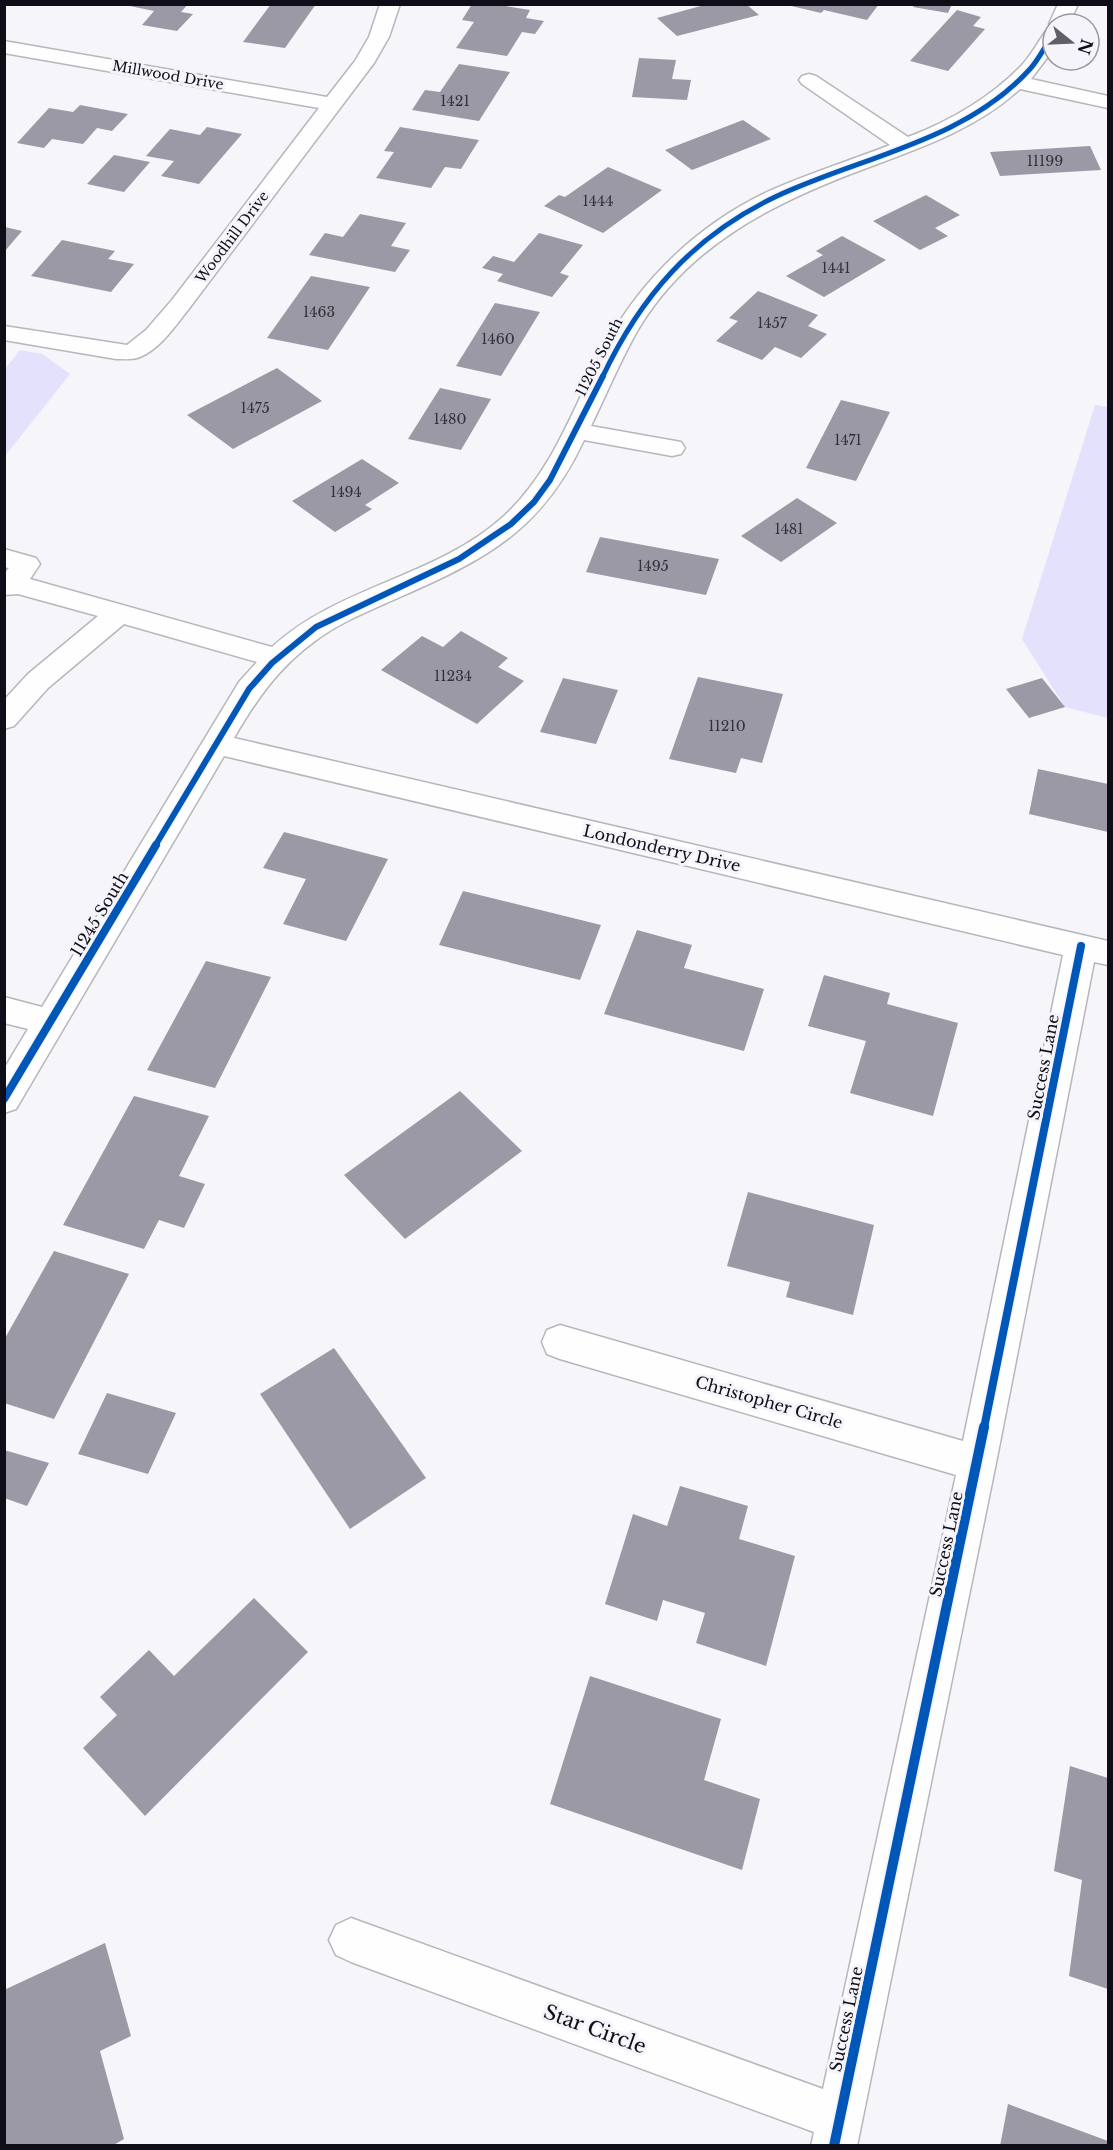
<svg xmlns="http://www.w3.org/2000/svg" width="1113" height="2150" font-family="'Libre Baskerville',serif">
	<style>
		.green { fill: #e4e1fc }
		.building { fill: #9b99a5 }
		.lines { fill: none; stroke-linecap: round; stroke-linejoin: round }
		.minor-casing { stroke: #b6b6bc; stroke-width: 3 }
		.minor { fill: #fefefe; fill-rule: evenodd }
		.cycleway-far3-casing { stroke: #f5f4fa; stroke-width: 8 }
		.cycleway-far2-casing { stroke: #f5f4fa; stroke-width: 9 }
		.cycleway-far1-casing { stroke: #f5f4fa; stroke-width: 11 }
		.cycleway-casing { stroke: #f5f4fa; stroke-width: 14 }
		.cycleway-far3 { stroke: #0057b8; stroke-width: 5 }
		.cycleway-far2 { stroke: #0057b8; stroke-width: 6 }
		.cycleway-far1 { stroke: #0057b8; stroke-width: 8 }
		.cycleway { stroke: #0057b8; stroke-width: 10 }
		.labels { text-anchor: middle; stroke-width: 6; stroke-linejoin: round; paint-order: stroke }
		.far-street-label { font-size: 14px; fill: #0f0e18; stroke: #f5f4fa }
		.number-label { font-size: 14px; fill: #32313b }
		.street-label { font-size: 16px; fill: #0f0e18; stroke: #f5f4fa }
		.near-street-label { font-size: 20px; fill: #0f0e18; stroke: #f5f4fa }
	</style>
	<rect width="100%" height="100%" fill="#f6f5f9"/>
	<g class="green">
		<path d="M20,350L42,354L70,374L5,456V369Z"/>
		<path d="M1095,405L1108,407V718L1065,707L1022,639Z"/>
	</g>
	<g class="building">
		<path d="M120,4H188L181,12L193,14L177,31L142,25L154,11Z"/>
		<path d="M271,4H316L285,48L243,42Z"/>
		<path d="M472,4H493L530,10L526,18L544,21L535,34L522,32L507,56L456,48L474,22L462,20Z"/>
		<path d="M708,4H746L759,15L677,36L657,18Z"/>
		<path d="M879,4L867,20L824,10L821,13L787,5Z"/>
		<path d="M915,4H952L948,13L913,7Z"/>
		<path d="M957,10L981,17L973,26L985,29L948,71L910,61Z"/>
		<path d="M639,58L676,60L672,79L691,80L687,100L632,97Z"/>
		<path d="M459,64L510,72L479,121L412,110L425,90L440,92Z"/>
		<path d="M80,105L128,114L112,131L97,128L83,144L52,139L44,148L17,143L49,108L73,112Z"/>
		<path d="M743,120L771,139L692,170L665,150Z"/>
		<path d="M207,127L242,134L199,184L161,176L174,161L146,156L170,129L200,135Z"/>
		<path d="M400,127L479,140L461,169L445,167L431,188L376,178L394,152L384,151Z"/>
		<path d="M1090,146L1101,170L1000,176L990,152Z"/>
		<path d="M114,155L150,162L124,192L87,184Z"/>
		<path d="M608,167L662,190L603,233L544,206L559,195L565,197Z"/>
		<path d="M926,195L960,215L935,228L948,236L920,250L873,221Z"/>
		<path d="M360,214L406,223L391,246L410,250L395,272L309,255L325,233L343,237Z"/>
		<path d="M5,227L22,231L5,251Z"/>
		<path d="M539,233L583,245L560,273L569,276L552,297L497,281L503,274L482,268L493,256L514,262Z"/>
		<path d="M842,236L886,260L824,297L786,276L823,255L816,251Z"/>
		<path d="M62,240L115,251L108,259L134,264L111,292L31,276Z"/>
		<path d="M311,276L370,287L328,350L267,338Z"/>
		<path d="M758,291L818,315L808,326L827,334L801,358L775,347L762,360L716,341L738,321L729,318Z"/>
		<path d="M495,303L540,312L501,376L456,366Z"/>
		<path d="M277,368L322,401L233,449L187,415Z"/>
		<path d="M440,388L491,399L461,450L408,439Z"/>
		<path d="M841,400L890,412L856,481L806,468Z"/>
		<path d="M362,459L399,483L365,505L372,509L335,532L292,501Z"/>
		<path d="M797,498L837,523L781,562L741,536Z"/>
		<path d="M600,537L719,559L706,595L586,572Z"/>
		<path d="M461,631L508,658L498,667L524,681L477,724L381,670L422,636L443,647Z"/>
		<path d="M698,677L783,694L762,763L741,758L736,773L669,759Z"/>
		<path d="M563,678L618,690L596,744L540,732Z"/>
		<path d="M1042,678L1065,707L1029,718L1006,689Z"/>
		<path d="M1038,769L1108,784V832L1029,814Z"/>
		<path d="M284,832L388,859L346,941L283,924L306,879L263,868Z"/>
		<path d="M463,891L601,925L580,980L439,945Z"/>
		<path d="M637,930L692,945L684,968L764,989L744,1051L604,1014Z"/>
		<path d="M206,961L271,977L215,1088L147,1070Z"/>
		<path d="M824,975L890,993L887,1004L958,1023L933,1116L850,1093L866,1041L808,1026Z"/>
		<path d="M460,1091L522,1151L405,1239L344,1175Z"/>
		<path d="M134,1096L209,1116L179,1176L205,1184L184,1228L159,1220L144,1249L63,1225Z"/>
		<path d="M748,1192L874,1225L853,1315L786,1297L790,1282L727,1266Z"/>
		<path d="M54,1251L129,1274L54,1419L4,1403V1340Z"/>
		<path d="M334,1348L426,1478L350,1529L260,1394Z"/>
		<path d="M107,1393L176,1413L148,1474L78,1454Z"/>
		<path d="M4,1450L49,1463L27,1506L4,1498Z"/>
		<path d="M680,1486L748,1506L739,1539L795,1556L766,1666L696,1643L705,1613L663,1600L657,1621L605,1604L633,1514L667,1526Z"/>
		<path d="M254,1598L308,1652L145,1816L83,1748L117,1715L100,1697L149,1650L174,1676Z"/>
		<path d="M590,1676L721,1719L704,1780L760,1799L742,1870L550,1804Z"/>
		<path d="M1070,1766L1108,1778V1989L1069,1976L1082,1880L1054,1871Z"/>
		<path d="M105,1943L131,2036L100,2051L124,2139L112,2146H4V1990Z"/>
		<path d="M1008,2104L1108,2141V2146H1000Z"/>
	</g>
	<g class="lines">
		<g class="minor-casing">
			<g id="minor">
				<path d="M380,4H400L389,37L374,63L188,310C175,326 160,349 140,357C133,360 124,359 116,359L4,340V326L127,345L146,330L172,300L319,108L4,53V41L327,97L355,61L369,37Z"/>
				<path d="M1058,4H1078L1069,24H1053V28L1049,24Z"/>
				<path d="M1053,29V50L1031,79L1108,96V108L1020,89C977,129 918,149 864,169C775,202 690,244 639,328C621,359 607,393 591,426L681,442L685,448L681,454L672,456L584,440C542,530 487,559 400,597C371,610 340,622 315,641C279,667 256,700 234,738L1108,941V965L1094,962L996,1463L857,2146H811L814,2132L351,1962L336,1955L329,1940L336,1925L351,1918L823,2089L956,1475L560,1359L547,1354L542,1342L547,1330L560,1325L963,1441L1063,955L224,756L16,1109L4,1113V1069L28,1029L4,1023V997L42,1007L239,682L257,662L124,624L48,688L14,726L4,729V700L28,674L98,616L18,594L4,595V574L9,568L4,567V549L36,558L40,564L30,579L272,647C338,586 437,577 504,516C554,470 574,405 605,346C641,279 698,225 767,192C807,174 849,161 890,145L802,84L799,80L802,76L809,74L816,76L908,137C950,121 990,98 1022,65C1031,55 1038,42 1046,31Z"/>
			</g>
		</g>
		<use href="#minor" class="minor"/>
		<g class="cycleway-far3-casing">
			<path id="cycleway-far3" d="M602,378C640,297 693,236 775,197C859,157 964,142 1030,69C1039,59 1045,46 1053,35"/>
		</g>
		<g class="cycleway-far2-casing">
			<path id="cycleway-far2" d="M155,846L249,689L272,663L316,627L459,559L511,524L534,502L550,480L603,376"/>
		</g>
		<g class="cycleway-far1-casing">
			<g id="cycleway-far1">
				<path d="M4,1099L156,845"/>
				<path d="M984,1428L1081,946"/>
			</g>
		</g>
		<g class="cycleway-casing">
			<path id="cycleway" d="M834,2146L984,1427"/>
		</g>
		<use href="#cycleway-far3" class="cycleway-far3"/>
		<use href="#cycleway-far2" class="cycleway-far2"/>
		<use href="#cycleway-far1" class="cycleway-far1"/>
		<use href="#cycleway" class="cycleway"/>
	</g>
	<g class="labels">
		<g class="far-street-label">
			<text transform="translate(168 75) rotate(10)" y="5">Millwood Drive</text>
			<text transform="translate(232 237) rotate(-53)" y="5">Woodhill Drive</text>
			<text transform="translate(599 357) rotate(-63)" y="5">11205 South</text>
		</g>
		<g class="number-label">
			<text x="455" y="106">1421</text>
			<text x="1045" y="166">11199</text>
			<text x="598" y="206">1444</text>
			<text x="836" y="273">1441</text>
			<text x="319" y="317">1463</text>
			<text x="772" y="328">1457</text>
			<text x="498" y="344">1460</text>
			<text x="255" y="413">1475</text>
			<text x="450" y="424">1480</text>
			<text x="848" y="445">1471</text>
			<text x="346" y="497">1494</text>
			<text x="789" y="534">1481</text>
			<text x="653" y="571">1495</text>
			<text x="453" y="681">11234</text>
			<text x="727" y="731">11210</text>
		</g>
		<g class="street-label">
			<text transform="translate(662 848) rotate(13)" y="6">Londonderry Drive</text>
			<text transform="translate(99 914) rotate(-59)" y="6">11245 South</text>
			<text transform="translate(1043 1067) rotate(-79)" y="6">Success Lane</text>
			<text transform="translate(769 1402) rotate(16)" y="6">Christopher Circle</text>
			<text transform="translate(946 1544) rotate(-78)" y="6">Success Lane</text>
			<text transform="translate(846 2019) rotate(-78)" y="6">Success Lane</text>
		</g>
		<g class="near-street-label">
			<text transform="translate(595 2029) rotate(20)" y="7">Star Circle</text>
		</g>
	</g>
	<rect width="1113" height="2150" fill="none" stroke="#0f0e18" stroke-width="12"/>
	<g transform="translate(1071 42) rotate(108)"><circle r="28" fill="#f5f4fa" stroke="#9998a0" stroke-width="1.5"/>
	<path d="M0-4.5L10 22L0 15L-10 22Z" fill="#605f67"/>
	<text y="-9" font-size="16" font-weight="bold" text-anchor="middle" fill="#0f0e18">N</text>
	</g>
</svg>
